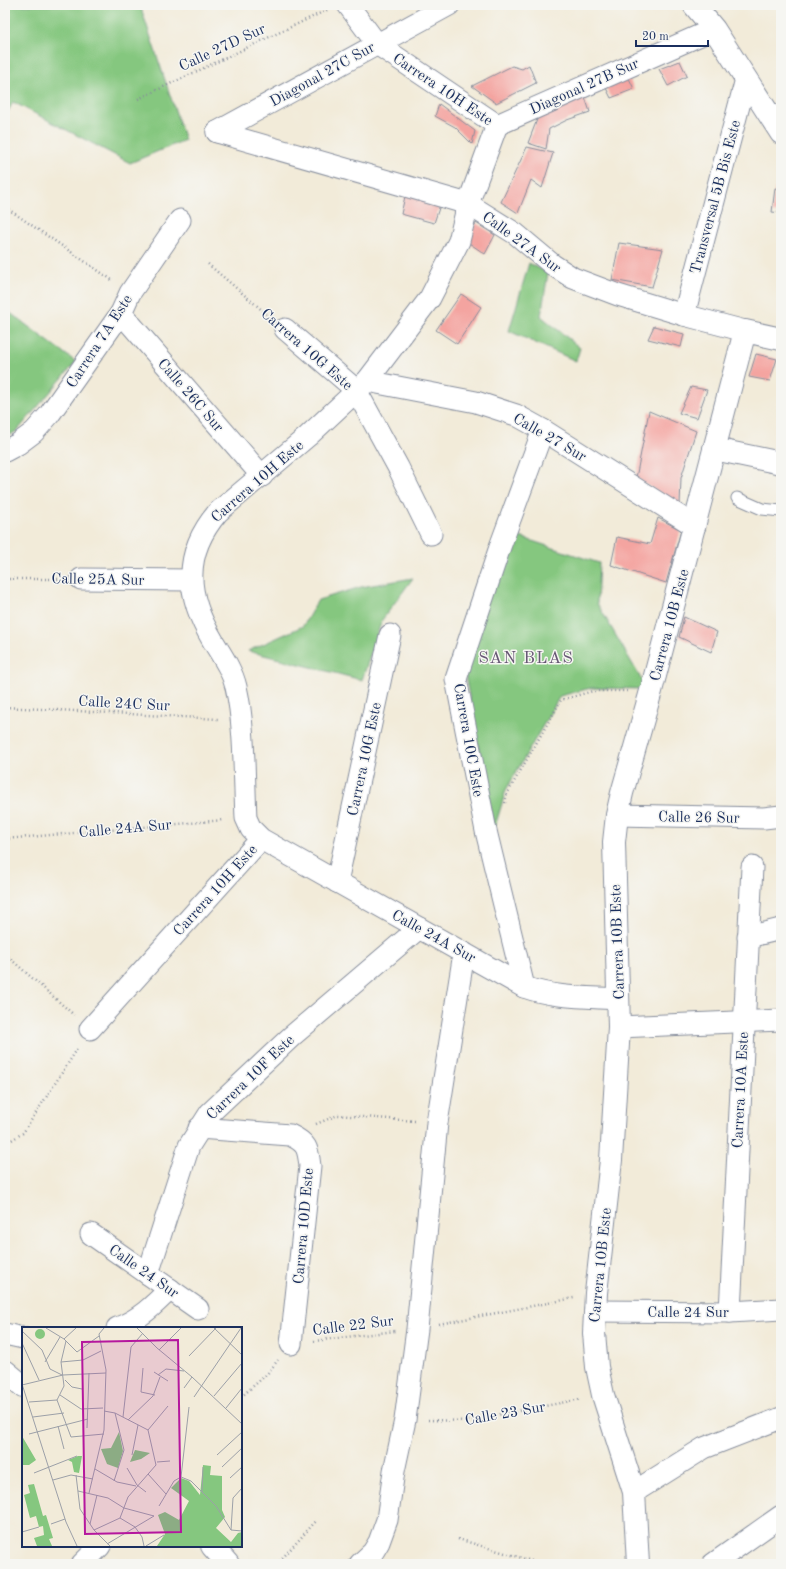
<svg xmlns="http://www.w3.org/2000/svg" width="786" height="1569" font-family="'Old Standard TT',serif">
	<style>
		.green { fill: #85c77f; stroke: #507b6e }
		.building { fill: #f4a4a0 }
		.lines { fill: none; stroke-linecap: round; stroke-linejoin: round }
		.service-casing { stroke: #868d9c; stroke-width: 13 }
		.minor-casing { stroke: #868d9c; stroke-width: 23 }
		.tertiary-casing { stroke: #868d9c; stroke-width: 24 }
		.path { stroke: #868d9c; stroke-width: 2.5; stroke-dasharray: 1 3; stroke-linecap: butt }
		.service { stroke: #fff; stroke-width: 11 }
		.minor { stroke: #fff; stroke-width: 21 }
		.tertiary { stroke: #fff; stroke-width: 22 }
		.labels { text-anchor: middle; stroke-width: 3; stroke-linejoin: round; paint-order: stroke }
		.street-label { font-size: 15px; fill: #1b2f5e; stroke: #f6f6f2 }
		.quarter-label { font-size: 17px; letter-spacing: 1px; fill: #675875; stroke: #f6f6f2 }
		.inset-road { fill: none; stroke: #9ca0a8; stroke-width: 1 }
		.view { fill: #b5179e; fill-opacity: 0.15; stroke: #b5179e; stroke-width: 2 }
		.inset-edge { fill: none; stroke: #1b2f5e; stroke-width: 2 }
	</style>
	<rect width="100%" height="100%" fill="#f6f6f2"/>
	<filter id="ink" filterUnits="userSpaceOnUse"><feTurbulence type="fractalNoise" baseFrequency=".025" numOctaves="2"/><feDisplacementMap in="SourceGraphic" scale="8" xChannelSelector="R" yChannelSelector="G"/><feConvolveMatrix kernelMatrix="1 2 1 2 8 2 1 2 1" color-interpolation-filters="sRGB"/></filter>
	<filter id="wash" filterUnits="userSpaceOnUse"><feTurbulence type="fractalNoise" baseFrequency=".012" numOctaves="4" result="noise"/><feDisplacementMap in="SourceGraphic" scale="16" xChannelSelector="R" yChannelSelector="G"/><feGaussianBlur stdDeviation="0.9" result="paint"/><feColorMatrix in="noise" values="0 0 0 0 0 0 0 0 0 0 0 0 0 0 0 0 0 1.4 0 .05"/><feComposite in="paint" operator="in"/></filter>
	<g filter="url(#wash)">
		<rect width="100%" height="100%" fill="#f2ebd9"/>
		<g class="green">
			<path d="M5,5H140L185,140L130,163L13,102L5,117Z"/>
			<path d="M529,263L548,273L541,316L580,348L576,361L509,331Z"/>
			<path d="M5,309L76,362L17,431L5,438Z"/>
			<path d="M508,533L599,563L597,603L647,689L591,688L560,696L506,790L494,830L464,669Z"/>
			<path d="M413,578L382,620L362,680L248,651L303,626L318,600L361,587Z"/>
		</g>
		<g id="blocks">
			<g class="building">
				<path d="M680,61L687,76L668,86L659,69Z"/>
				<path d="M529,65L536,83L496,103L472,86L512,66L522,69Z"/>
				<path d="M627,74L634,89L611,98L604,84Z"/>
				<path d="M585,97L590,112L567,120L549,129L546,149L528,143L538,117Z"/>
				<path d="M439,104L475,131L472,144L455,127L435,116Z"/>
				<path d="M527,147L553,153L542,188L531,180L518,213L501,202Z"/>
				<path d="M775,188L781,189V213L772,212Z"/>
				<path d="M406,192L441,202L434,223L401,214Z"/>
				<path d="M476,223L495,235L485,254L466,241Z"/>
				<path d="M619,243L663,249L652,287L612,280Z"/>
				<path d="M461,294L481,307L457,344L436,330Z"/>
				<path d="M654,326L684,334L681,347L648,339Z"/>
				<path d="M756,354L777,359L770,381L749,377Z"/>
				<path d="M691,387L707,390L697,418L679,413Z"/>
				<path d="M649,411L696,431L681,478L680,505L636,478Z"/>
				<path d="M658,518L681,530L666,583L611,565L617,537L650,544Z"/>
				<path d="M684,617L717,632L711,652L679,637Z"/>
			</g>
		</g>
	</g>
	<g filter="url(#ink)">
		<use href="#blocks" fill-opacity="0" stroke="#868d9c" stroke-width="1"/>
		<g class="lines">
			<g class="service-casing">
				<path id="service" d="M737,498L762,509L781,511"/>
			</g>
			<g class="minor-casing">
				<g id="minor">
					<path d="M348,5L377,44L497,125"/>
					<path d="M497,125L468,204L459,241L430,298L367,381L308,436L218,512C182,554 186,596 213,641C222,656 232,670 236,687C245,725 244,778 246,818L251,829L261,839L524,987C555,998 586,997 618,999"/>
					<path d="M497,125L714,29"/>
					<path d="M217,132L468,204L516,234L553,265L573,278L618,295L684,315L745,331"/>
					<path d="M217,132L449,5"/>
					<path d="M121,313L262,476"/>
					<path d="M684,315L746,79"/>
					<path d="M285,329L356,390L398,467L431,534"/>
					<path d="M367,381L476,402L516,415L543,430L695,526"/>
					<path d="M5,451L18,444L34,432L49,415L121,313L130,293L180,220"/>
					<path d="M81,579L191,580"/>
					<path d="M617,815L764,818L781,816"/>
					<path d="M337,882L390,635"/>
					<path d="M748,937L781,929"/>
					<path d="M524,987L486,831L456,679L501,544L543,430"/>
					<path d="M619,1027L781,1020"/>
					<path d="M90,1029L261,839"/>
					<path d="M199,1128L290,1135C307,1143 308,1148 310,1166L291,1344"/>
					<path d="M91,1234L198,1309"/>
					<path d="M148,1274L189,1146L210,1113L292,1036L419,928"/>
					<path d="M595,1311L730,1312L781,1309"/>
					<path d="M730,1312L752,867"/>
					<path d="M117,1328C139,1320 154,1305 170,1289"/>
					<path d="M5,1334L23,1338"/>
					<path d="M634,1492L704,1448L781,1418"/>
					<path d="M82,1564L100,1546"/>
					<path d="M360,1564L373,1552L379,1542L387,1520L394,1471L405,1420L417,1329L437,1123L464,953"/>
					<path d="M713,1564L781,1516"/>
				</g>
			</g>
			<g class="tertiary-casing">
				<g id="tertiary">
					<path d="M694,5L714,29L781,133"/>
					<path d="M714,449L781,463"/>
					<path d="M5,1371L23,1386"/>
					<path d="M212,1546L228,1564"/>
					<path d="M638,1564L634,1492L603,1395L597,1367L594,1333L596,1293L611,1160L619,1027L614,842L617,815L622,793L651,691L745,331L781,339"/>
				</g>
			</g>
			<g class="path">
				<path d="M138,99L327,10"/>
				<path d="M5,207L112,280"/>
				<path d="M208,264L269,316"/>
				<path d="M5,579H58"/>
				<path d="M5,707L218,719"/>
				<path d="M505,803L507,794L561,700L593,691H627"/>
				<path d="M5,839L224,820"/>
				<path d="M5,954L74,1015"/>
				<path d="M316,1124L338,1115L415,1121"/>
				<path d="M5,1144L23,1133L78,1048"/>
				<path d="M439,1324L574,1298"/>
				<path d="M314,1341L395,1331"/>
				<path d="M241,1397L267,1374L278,1360"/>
				<path d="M428,1420L467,1421L581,1399"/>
				<path d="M458,1539L542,1564"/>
				<path d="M277,1564L317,1520"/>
			</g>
			<use href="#service" class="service"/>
			<use href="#minor" class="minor"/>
			<use href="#tertiary" class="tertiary"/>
		</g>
	</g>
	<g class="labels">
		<g class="street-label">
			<text transform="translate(222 47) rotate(-25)" y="5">Calle 27D Sur</text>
			<text transform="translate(322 74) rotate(-29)" y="5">Diagonal 27C Sur</text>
			<text transform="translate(584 86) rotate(-24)" y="5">Diagonal 27B Sur</text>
			<text transform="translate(443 89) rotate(34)" y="5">Carrera 10H Este</text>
			<text transform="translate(715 197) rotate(-75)" y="5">Transversal 5B Bis Este</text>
			<text transform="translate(522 242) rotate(36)" y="5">Calle 27A Sur</text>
			<text transform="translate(99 341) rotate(-57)" y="5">Carrera 7A Este</text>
			<text transform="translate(307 349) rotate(41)" y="5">Carrera 10G Este</text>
			<text transform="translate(191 395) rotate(49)" y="5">Calle 26C Sur</text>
			<text transform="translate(550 437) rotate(30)" y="5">Calle 27 Sur</text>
			<text transform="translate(257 481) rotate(-41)" y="5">Carrera 10H Este</text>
			<text transform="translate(98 579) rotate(1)" y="5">Calle 25A Sur</text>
			<text transform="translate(669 625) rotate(-75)" y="5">Carrera 10B Este</text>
			<text transform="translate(124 703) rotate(3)" y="5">Calle 24C Sur</text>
			<text transform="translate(469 740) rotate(80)" y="5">Carrera 10C Este</text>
			<text transform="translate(364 759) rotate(-78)" y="5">Carrera 10G Este</text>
			<text transform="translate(699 817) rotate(1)" y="5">Calle 26 Sur</text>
			<text transform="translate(125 828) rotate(-5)" y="5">Calle 24A Sur</text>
			<text transform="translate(215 890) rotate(-48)" y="5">Carrera 10H Este</text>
			<text transform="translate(434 936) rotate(29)" y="5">Calle 24A Sur</text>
			<text transform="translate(617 942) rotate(-92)" y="5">Carrera 10B Este</text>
			<text transform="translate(250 1077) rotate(-44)" y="5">Carrera 10F Este</text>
			<text transform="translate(740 1090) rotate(-87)" y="5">Carrera 10A Este</text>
			<text transform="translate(303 1226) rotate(-85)" y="5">Carrera 10D Este</text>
			<text transform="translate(600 1265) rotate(-84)" y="5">Carrera 10B Este</text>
			<text transform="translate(144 1271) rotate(35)" y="5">Calle 24 Sur</text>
			<text x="688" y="1317">Calle 24 Sur</text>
			<text transform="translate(353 1325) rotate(-7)" y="5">Calle 22 Sur</text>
			<text transform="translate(505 1413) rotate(-10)" y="5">Calle 23 Sur</text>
		</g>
		<g class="quarter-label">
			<text x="526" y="663">SAN BLAS</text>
		</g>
	</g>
	<g transform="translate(22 1327)">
		<rect width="220" height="220" fill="#f2ebd9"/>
		<path d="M13 7a5 5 0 1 1 10 0a5 5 0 1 1-10 0ZM97,105L101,124L96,141L85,137L79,122L89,121ZM0,109L14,133L7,138H0ZM113,123L128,126L119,132L108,135ZM56,129H60L57,146L52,145L50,135L46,133ZM181,138L189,139L188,148L200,149V183L203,190L194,201L209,215L216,206L220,205V219H135L143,207L136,188L143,185L157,193L167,174L149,161L159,151L167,154L178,168ZM12,157L21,189L24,188L31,211L27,212L30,219H15L12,211L22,208L21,199L17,200L14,189L8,191L2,168L8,166L6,158Z" fill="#85c77f"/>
		<path class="inset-road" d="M24,1L42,12L55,25L77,9M115,1L135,21L170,50L220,97M192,1L220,28M0,4L20,23L28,42L40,48M42,12L54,1M0,16L17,53M137,23L159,1M167,29L194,1M23,35L38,10M39,35L61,33L79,24M121,41L119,65L133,68M132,45L146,54M136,48L144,42L162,44M43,53L50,60L60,62M0,57L44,195L55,219M0,58L41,48L84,46M162,61L170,50M38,68L59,82L81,81M192,69L220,36M172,70L219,1M35,73L49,110L82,107M35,73L42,59L39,35L44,14M7,75L35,73M204,81L220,61M82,84L93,86L126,103M11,90L42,86M101,90L109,20L121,6M106,93L131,69L138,50M36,99L42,122M65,101L67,46M126,103L146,79M7,107L66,92M110,128L116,98M195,128L220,105M135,135L148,134M200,140L220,121M105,141L115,158L124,165M73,142L95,155L114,159M12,146L55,129M126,147L144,167M54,148L58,182L72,203L88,219M159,150L169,154L194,179L209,203L220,204M159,150L167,80M208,151L220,140M31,153L49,148L71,152M92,154L102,123L93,86M56,164L86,171L102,181L132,189M180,165L181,140M67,166L82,103L84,43L77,7L82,1M137,179L152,154L159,150M98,191L106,170L134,138L126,103M98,191L113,200L120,210L122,219M29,197L43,192M68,197L75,168M72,203L98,191M209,203L211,171L220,161M0,205L17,200M85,217L132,189M124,219L142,208"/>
		<path class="view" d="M156,13L159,205L63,207L60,15Z"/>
		<rect width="220" height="220" class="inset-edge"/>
	</g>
	<rect width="786" height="1569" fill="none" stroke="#f6f6f2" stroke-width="20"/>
	<path d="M636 40v6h72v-6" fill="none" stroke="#1b2f5e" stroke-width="2"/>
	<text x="642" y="40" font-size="12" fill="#1b2f5e" stroke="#f6f6f2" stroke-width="3" paint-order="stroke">20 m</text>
</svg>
